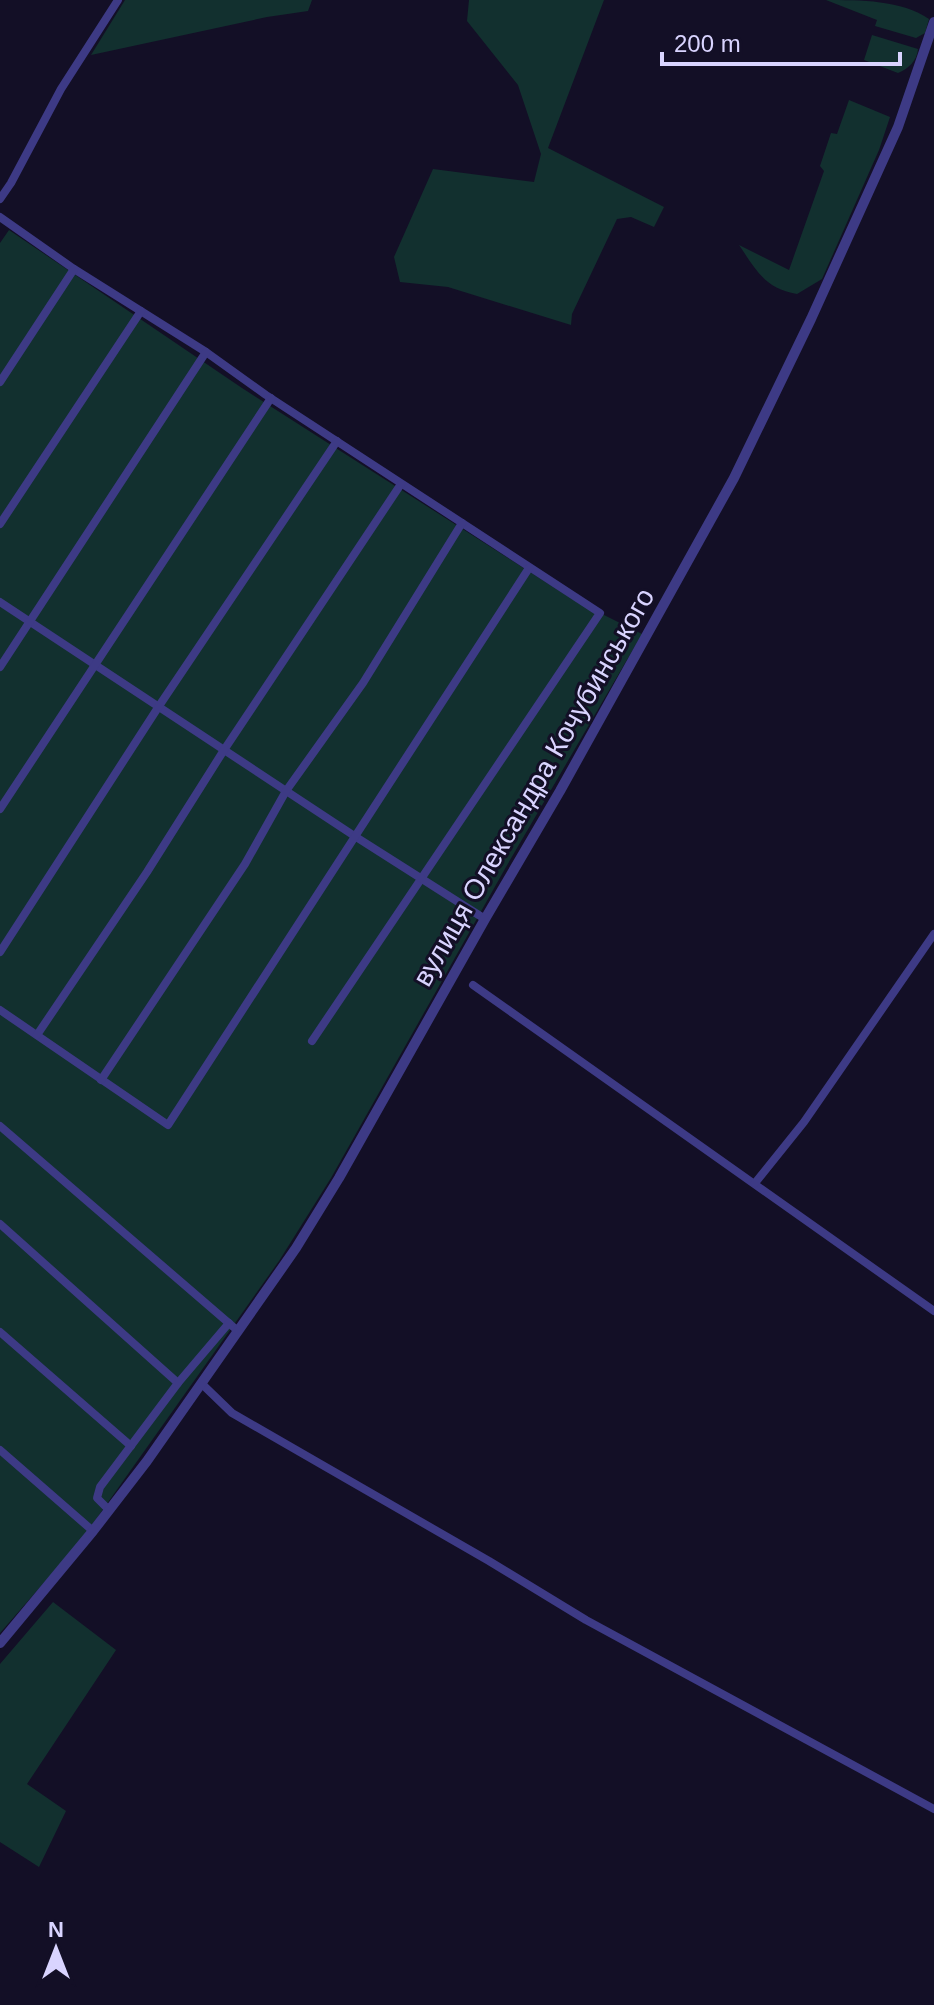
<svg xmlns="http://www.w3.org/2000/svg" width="934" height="2005" font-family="Helvetica,sans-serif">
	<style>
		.green { fill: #12302f }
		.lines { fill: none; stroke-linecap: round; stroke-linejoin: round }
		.minor { stroke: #3d3a85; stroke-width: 8 }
		.tertiary { stroke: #3d3a85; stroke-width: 10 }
		.labels { text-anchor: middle; stroke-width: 6; stroke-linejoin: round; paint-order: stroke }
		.street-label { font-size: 28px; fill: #d9d4ff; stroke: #130f26 }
	</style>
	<rect width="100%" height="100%" fill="#130f26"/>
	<g class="green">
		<path d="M125,0H312L308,11L267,17L91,55Z"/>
		<path d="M469,0H604L548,148L664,207L654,227L631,217L617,219L572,314L571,325L448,287L400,282L394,257L433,169L534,182L541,154L518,85L467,21Z"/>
		<path d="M826,0C860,0 902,0 929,19L925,33L916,38L875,26L877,20Z"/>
		<path d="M872,35L918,49C917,61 908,69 898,73L864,60Z"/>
		<path d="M849,100L890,117L879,150L822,279L797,294C765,289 756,270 739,245L789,270L824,171L820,166L831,133L837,134Z"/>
		<path d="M9,230L242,388L572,599L642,634L506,867L331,1178L279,1261L82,1539L0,1633V243Z"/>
		<path d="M53,1602L116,1650L27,1784L66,1811L39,1867L0,1842V1664Z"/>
	</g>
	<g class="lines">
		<g class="minor">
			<path d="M0,199L11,183L61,89L118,0"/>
			<path d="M0,217L74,269L206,352L266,395L600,613L312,1041"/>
			<path d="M0,382L74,269"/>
			<path d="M0,524L141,311"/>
			<path d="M0,602L356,837L485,919"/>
			<path d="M0,667L206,352"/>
			<path d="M0,809L271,398"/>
			<path d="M0,952L159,706L337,441"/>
			<path d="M473,985L934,1311"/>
			<path d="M0,1010L168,1125L529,568"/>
			<path d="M37,1035L147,872L224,750L401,484"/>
			<path d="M101,1080L245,864L286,791L363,683L462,523"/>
			<path d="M0,1126L238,1331"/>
			<path d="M755,1183L804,1122L934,934"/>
			<path d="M0,1224L178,1383"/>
			<path d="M0,1332L131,1446"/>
			<path d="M202,1384L232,1413L489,1561L586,1620L934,1809"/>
			<path d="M0,1450L93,1531"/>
			<path d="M109,1510L97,1498L100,1487L178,1383L229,1323"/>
		</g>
		<path class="tertiary" d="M0,1643L93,1531L147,1461L296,1248L339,1178L485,919L560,791L734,478L811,319L898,127L934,22"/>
	</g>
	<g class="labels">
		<g class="street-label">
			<text transform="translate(533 787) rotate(-60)" y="10">вулиця Олександра Кочубинського</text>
		</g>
	</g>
	<g transform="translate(56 1949)" stroke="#130f26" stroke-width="6" paint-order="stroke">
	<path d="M0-6L14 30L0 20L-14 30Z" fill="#d9d4ff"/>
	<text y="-12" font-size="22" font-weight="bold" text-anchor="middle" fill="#d9d4ff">N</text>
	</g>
	<path d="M662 52v12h238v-12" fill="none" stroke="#d9d4ff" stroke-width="4"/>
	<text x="674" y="52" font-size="24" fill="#d9d4ff" stroke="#130f26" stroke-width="6" paint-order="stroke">200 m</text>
</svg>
